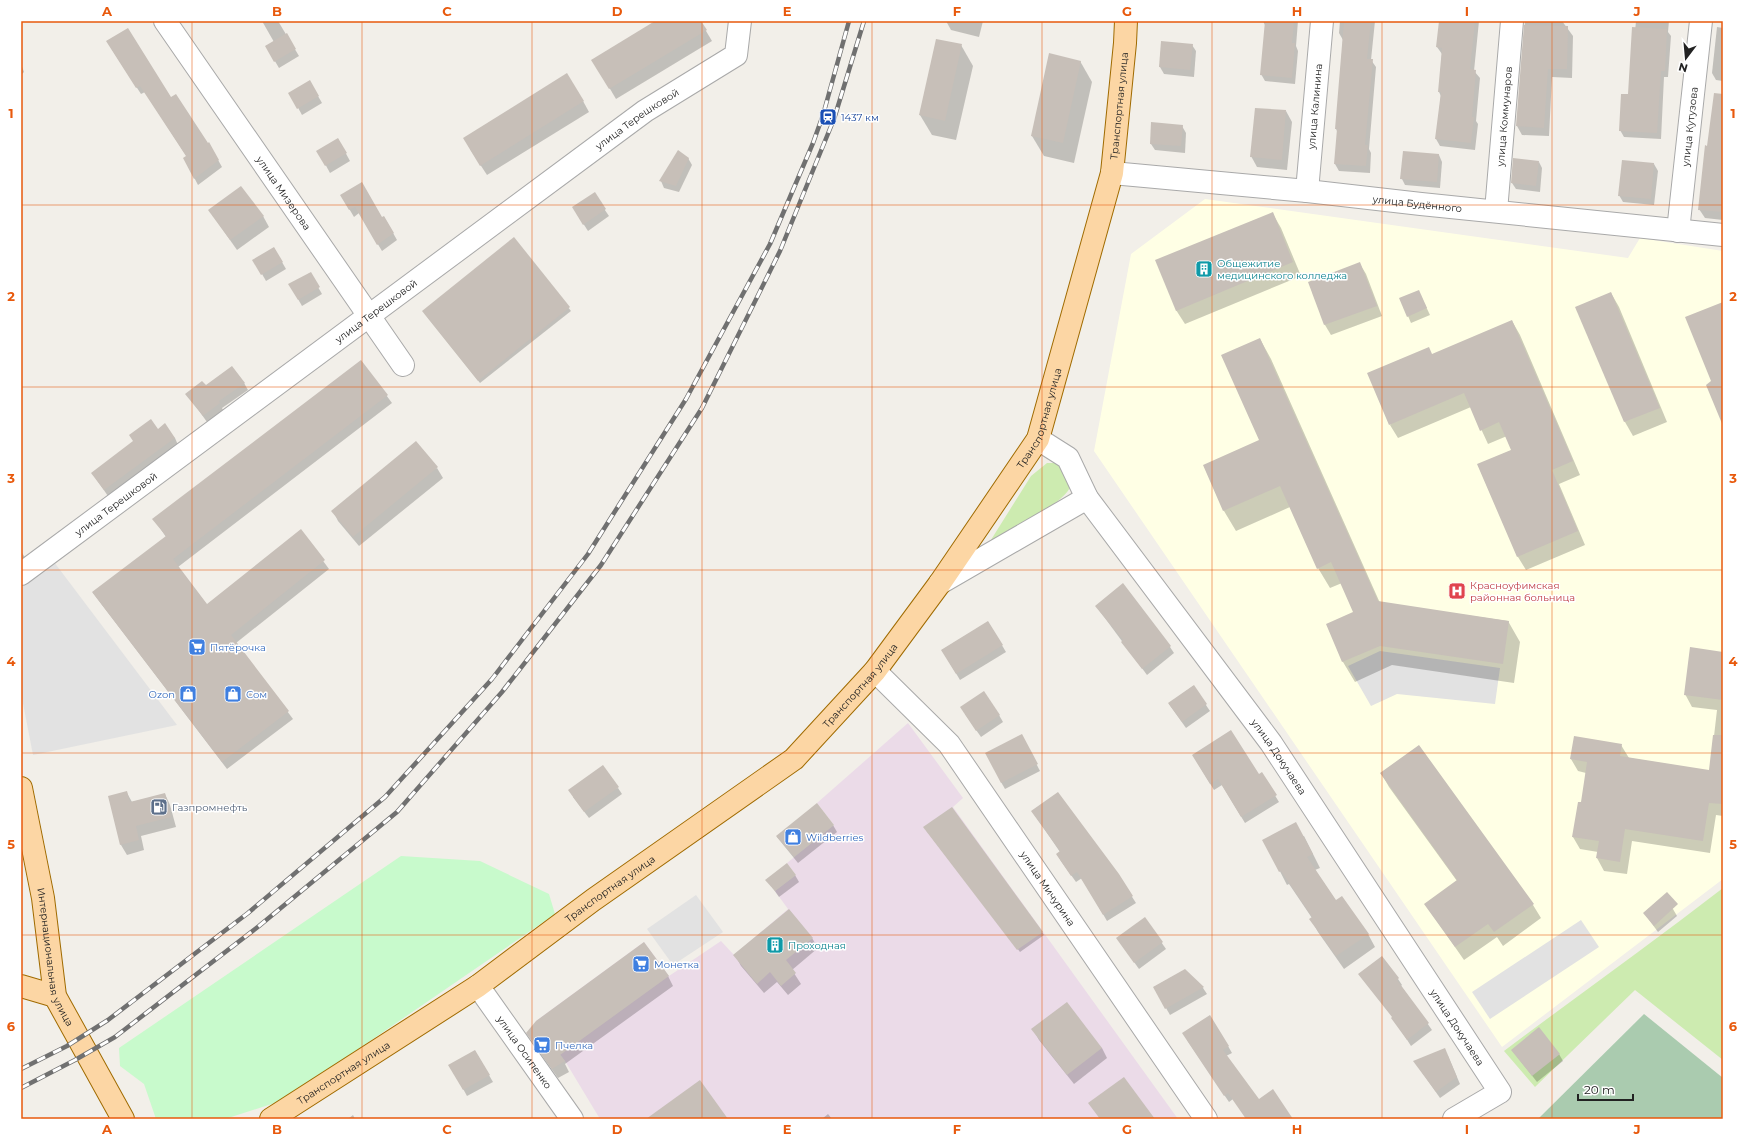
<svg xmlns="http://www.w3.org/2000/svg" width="1744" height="1140" font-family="Montserrat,sans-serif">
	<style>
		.industrial { fill: #ebdbe8 }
		.education { fill: #ffffe5 }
		.grass { fill: #cdebb0 }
		.cemetery { fill: #aacbaf }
		.park { fill: #c8facc }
		.parking { fill: #e2e2e2 }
		.shadow { fill: #0003 }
		.building { fill: #c7bfb8 }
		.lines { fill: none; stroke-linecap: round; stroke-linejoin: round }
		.minor-casing { stroke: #a9a9a9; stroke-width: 24 }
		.major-casing { stroke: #a06b00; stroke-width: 24 }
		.minor { stroke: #fff; stroke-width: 22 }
		.major { stroke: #fcd6a4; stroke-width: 22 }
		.rail-casing { stroke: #707070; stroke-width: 4.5 }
		.rail { stroke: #fff; stroke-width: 3; stroke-dasharray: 9; stroke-linecap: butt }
		.grid { fill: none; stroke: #e8590c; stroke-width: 1; stroke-opacity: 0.55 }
		.labels { text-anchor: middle; stroke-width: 3; stroke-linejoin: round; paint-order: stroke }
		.street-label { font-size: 10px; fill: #222; stroke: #fff }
		.transit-label { font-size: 10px; fill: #164399; stroke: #fff; text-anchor: start }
		.culture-label { font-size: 10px; fill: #0d838f; stroke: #fff; text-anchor: start }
		.health-label { font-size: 10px; fill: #be3a42; stroke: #fff; text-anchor: start }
		.shop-label { font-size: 10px; fill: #366cbe; stroke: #fff; text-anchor: start }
		.service-label { font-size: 10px; fill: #4e5e75; stroke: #fff; text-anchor: start }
		.neatline { fill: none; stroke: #e8590c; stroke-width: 1.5 }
		.grid-label { font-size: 13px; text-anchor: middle; font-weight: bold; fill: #e8590c }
	</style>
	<rect width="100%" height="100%" fill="#f2efe9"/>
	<path class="industrial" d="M908,723L963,798L953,807L1178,1119H600L565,1061L536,1021L644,942L669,976L721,941L734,955L788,909L775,891L796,875L787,863L834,825L817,803Z"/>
	<path class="education" d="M1205,199L1628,258L1640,238L1723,251V879L1502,1047L1094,451L1131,254Z"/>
	<g class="grass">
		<path d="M1047,463H1058L1065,468C1067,473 1070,480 1070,486C1069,501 1004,534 989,543L1031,476Z"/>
		<path d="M1723,888V1060L1635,990L1535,1087L1504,1051C1577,996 1651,944 1723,888Z"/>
	</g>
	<path class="cemetery" d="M1644,1014L1723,1078V1119H1538Z"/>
	<path class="park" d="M401,856L480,861L549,894L555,914L284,1100L225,1119H156L144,1084L120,1066L119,1048Z"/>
	<g class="parking">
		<path d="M54,562L177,725L33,755L21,693V587Z"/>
		<path d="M1380,651L1500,668L1495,704L1397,694L1371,706L1348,666Z"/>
		<path d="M696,895L723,932L673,965L647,929Z"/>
		<path d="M1581,920L1599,947L1490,1019L1472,992Z"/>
	</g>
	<g class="shadow">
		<path d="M262,21H278L299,56L279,68L266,46L274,42Z"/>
		<path d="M657,21H700L712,41L616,99L593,60Z"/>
		<path d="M946,21H983L979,37L951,30Z"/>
		<path d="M1263,21H1298L1296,46L1298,51L1295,84L1265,81L1261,74L1266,27Z"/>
		<path d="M1340,21H1375L1371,60L1376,67L1369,149L1371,153L1370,173L1339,171L1335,164L1338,133L1336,129L1343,40L1339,33Z"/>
		<path d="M1440,21H1479L1474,71L1480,78L1476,121L1478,124L1475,150L1440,146L1436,139L1441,96L1439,92L1442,54L1437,47Z"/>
		<path d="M1525,21H1562L1573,36L1572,78L1552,77L1549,136L1522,135L1517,126Z"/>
		<path d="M1636,21H1669L1668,32L1671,36L1668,77H1664L1661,139L1624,137L1620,130L1629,95Z"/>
		<path d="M1717,27L1723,28V81L1716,80L1712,73Z"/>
		<path d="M1162,42L1192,45L1196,51L1194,77L1164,74L1160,67Z"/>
		<path d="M961,45L973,66L956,140L932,135L920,115Z"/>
		<path d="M111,48L207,145L209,144L222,167L198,185L184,158L187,157L145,92L141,94Z"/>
		<path d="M1080,61L1092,82L1074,163L1044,156L1032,136Z"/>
		<path d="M21,64L24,72L21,75Z"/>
		<path d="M310,82L322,103L302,115L290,93Z"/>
		<path d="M583,101L589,112L487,175L470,149Z"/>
		<path d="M1286,111L1292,122L1287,170L1257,167L1251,156Z"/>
		<path d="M1723,115V220L1705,218L1699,209L1708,147Z"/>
		<path d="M1182,126L1186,133L1185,153L1155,150L1151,144Z"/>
		<path d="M338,139L350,161L330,173L318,151Z"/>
		<path d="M1439,155L1442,162L1440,188L1405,185L1402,179Z"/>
		<path d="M688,158L692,165L679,192L664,188L661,181Z"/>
		<path d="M1539,162L1542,168L1540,192L1516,189L1512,183Z"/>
		<path d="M1654,164L1658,171L1654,205L1623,202L1619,195Z"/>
		<path d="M594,194L609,216L588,231L577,214Z"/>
		<path d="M341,195L381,218L384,217L397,240L382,251L359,213L354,217Z"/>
		<path d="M209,210L263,216L269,227L237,250Z"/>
		<path d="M1273,214L1281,228L1301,276L1185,324L1176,310Z"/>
		<path d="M514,239L571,311L480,383L425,314Z"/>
		<path d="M274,248L286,269L266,281L254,260Z"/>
		<path d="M1360,264L1366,274L1382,316L1331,335L1325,325L1309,283Z"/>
		<path d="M310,273L322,294L302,306L290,285Z"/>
		<path d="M1611,293L1619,307L1667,422L1633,436L1625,422L1577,307Z"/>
		<path d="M1422,298L1430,315L1411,323L1408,316Z"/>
		<path d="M1512,321L1520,335L1580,475L1559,484L1585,545L1526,570L1518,557L1478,465L1512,450L1507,436L1488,444L1471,407L1398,438L1390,425L1432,355Z"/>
		<path d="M1260,339L1271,359L1380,603L1508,621L1520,642L1514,683L1392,665L1355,682L1343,662L1327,625L1355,613L1342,583L1330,588L1318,568L1290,507L1236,531L1224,511L1204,466L1261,441Z"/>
		<path d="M361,361L392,403L178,567L207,605L301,531L329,569L236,643L293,719L227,769L93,593L166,537L154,519Z"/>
		<path d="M244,383L248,390L222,408L223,410L207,422L187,394L206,387Z"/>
		<path d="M158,430L175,438L178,445L108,496L96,479L134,442Z"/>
		<path d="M437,468L443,478L359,546L338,521L333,511Z"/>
		<path d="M21,551L27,561L21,566Z"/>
		<path d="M1096,606L1170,647L1174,653L1147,675Z"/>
		<path d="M988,622L1006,652L960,680L942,650Z"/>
		<path d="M1723,653V816L1716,815L1710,853L1632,841L1627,874L1604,871L1597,858L1598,852L1580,849L1573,837L1582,803L1586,773L1578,771L1571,759L1621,745L1629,758L1710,771L1717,710L1692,707L1685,694Z"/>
		<path d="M1193,686L1210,711L1186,728L1169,704Z"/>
		<path d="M965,714L999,715L1003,722L981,737Z"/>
		<path d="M1025,742L1040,771L1005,789L1001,782Z"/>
		<path d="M1419,746L1533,905L1541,918L1503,946L1497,937L1464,960L1425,904L1457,881L1389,787L1381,773Z"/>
		<path d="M1197,762L1259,776L1262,774L1279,802L1245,823L1222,785L1214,790Z"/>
		<path d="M618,788L622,794L589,818L573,797Z"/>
		<path d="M127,793L132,802L165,794L170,805L176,827L141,836L144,850L127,855L121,845Z"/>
		<path d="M1032,811L1118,875L1136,903L1107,921L1082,878L1076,882L1061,861L1057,854L1060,852Z"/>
		<path d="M833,825L837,832L798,863L777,837Z"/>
		<path d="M926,830L1042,932L1044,935L1020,952Z"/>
		<path d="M1304,836L1320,868L1315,870L1336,901L1368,934L1375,947L1344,969L1318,932L1311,919L1312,918L1289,884L1287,885L1264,840Z"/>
		<path d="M795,875L799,882L779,897L767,880Z"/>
		<path d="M1662,897L1673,909L1677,916L1658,932L1644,913Z"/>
		<path d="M1145,919L1166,949L1139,969L1122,945Z"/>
		<path d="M812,938L818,948L792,970L801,984L788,995L777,982L764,993L741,966L735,955Z"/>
		<path d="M1382,957L1398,979L1402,985L1401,986L1432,1030L1411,1046L1393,1018Z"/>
		<path d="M1185,970L1203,988L1207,994L1170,1015L1154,987Z"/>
		<path d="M668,976L673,986L565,1064L569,1072L558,1078L533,1043Z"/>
		<path d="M1033,1029L1102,1048L1107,1058L1074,1084L1039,1040Z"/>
		<path d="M1187,1040L1228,1046L1232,1053L1226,1056L1271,1119H1247L1233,1099L1229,1102Z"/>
		<path d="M1512,1050L1559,1054L1563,1061L1537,1082Z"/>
		<path d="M475,1051L493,1082L467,1096L450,1065Z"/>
		<path d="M1448,1056L1460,1084L1440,1098L1419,1068Z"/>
		<path d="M828,1114L832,1119H822Z"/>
		<path d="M353,1115L355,1119H348Z"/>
	</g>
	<g class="building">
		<path d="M655,21H701L707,30L609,89L591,60Z"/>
		<path d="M1265,21H1294L1292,43H1295L1292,78L1260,75Z"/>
		<path d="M1344,21H1371L1367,59H1373L1365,145H1368L1366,166L1334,164L1337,129H1335Z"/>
		<path d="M1439,21H1475L1470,69L1476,70L1472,117H1474L1471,143L1435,139L1441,92H1438L1442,48L1436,47Z"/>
		<path d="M1524,25L1568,26L1567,69H1548L1544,128L1516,126Z"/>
		<path d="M1632,27L1667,29L1665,71H1661L1657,133L1619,131L1621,94H1628Z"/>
		<path d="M128,28L171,97L176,94L208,143L209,142L219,160L194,179L183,158L186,156L140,86L136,88L106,41Z"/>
		<path d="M287,33L296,49L274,62L265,46Z"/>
		<path d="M936,39L962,44L945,121L919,115Z"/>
		<path d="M1161,41L1193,44L1190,70L1159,67Z"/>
		<path d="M1049,53L1081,61L1063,143L1031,136Z"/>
		<path d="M567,73L584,101L480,166L463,138Z"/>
		<path d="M310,80L319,96L297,109L288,93Z"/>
		<path d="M1714,93L1723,94V212L1698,210L1705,145L1707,146Z"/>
		<path d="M1255,108L1286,110L1282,160L1250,157Z"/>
		<path d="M1151,122L1183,125L1181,146L1150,144Z"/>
		<path d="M338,138L347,153L325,166L316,151Z"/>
		<path d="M678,150L689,158L676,186L659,181Z"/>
		<path d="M1403,151L1439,154L1437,182L1400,179Z"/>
		<path d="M1513,158L1539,161L1536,186L1511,183Z"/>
		<path d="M1622,160L1654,163L1651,199L1618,196Z"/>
		<path d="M362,182L382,217L384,216L394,233L377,245L355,207L349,210L340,195Z"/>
		<path d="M241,186L264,216L230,240L208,210Z"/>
		<path d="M595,192L606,209L583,225L572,207Z"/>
		<path d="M1273,212L1293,262L1176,311L1155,260Z"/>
		<path d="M514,237L570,307L478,381L422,311Z"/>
		<path d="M274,247L283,262L261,275L252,260Z"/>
		<path d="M1360,262L1377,306L1324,325L1308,282Z"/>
		<path d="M311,272L320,287L298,300L288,284Z"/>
		<path d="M1419,290L1427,308L1407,317L1399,298Z"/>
		<path d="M1611,292L1660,408L1624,422L1575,307Z"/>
		<path d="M1723,302V426L1706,385L1711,381L1685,317Z"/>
		<path d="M1512,320L1573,461L1552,470L1578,531L1517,557L1477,464L1511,450L1499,422L1480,431L1464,393L1389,425L1367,373L1429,347L1432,354Z"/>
		<path d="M1260,338L1378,601L1509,621L1503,664L1380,646L1342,662L1326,624L1353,612L1331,562L1317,569L1280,486L1223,511L1203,465L1259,440L1221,355Z"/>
		<path d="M361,360L388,395L173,559L207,604L301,529L325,560L231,635L289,711L222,762L92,592L166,536L152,519Z"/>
		<path d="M232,366L245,383L219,401L220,403L203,416L185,394L202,381L206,385Z"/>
		<path d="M151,419L158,429L165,423L175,438L104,490L91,473L133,441L129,435Z"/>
		<path d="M416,441L438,467L353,537L331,511Z"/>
		<path d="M1123,583L1171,646L1142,669L1121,642L1123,640L1095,606Z"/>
		<path d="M988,621L1003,645L956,674L941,650Z"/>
		<path d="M1690,647L1723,652V700L1684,695Z"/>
		<path d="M1194,685L1207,704L1182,722L1168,703Z"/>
		<path d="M984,691L1000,715L976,731L960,707Z"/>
		<path d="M1231,730L1259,774L1262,772L1277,795L1241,817L1218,779L1210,784L1192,755Z"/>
		<path d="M1022,734L1038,764L1001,783L985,753Z"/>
		<path d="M1713,735H1723V804L1709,803L1703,841L1625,829L1620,862L1596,858L1599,841L1572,837L1578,802H1581L1587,762L1570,759L1574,736L1622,744L1620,756L1709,770Z"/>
		<path d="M1419,745L1534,904L1494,932L1488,924L1455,947L1424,904L1457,880L1380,773Z"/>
		<path d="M603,765L619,787L584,812L568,790Z"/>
		<path d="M127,791L130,802L165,793L171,817L136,826L139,840L120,845L108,796Z"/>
		<path d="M1058,792L1119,874L1133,896L1103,915L1077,872L1071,876L1056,854L1060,851L1031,811Z"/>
		<path d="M817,803L834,825L794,857L776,836Z"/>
		<path d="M952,807L1043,932L1017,950L923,827Z"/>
		<path d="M1296,822L1313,854L1307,857L1336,900L1342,896L1369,934L1336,956L1309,919L1312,917L1281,871L1279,872L1262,840Z"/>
		<path d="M787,863L796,875L775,891L765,880Z"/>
		<path d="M1667,892L1678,904L1654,926L1643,913Z"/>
		<path d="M789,909L813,938L786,960L796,973L781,986L770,972L757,984L733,955Z"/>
		<path d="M1145,917L1163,942L1134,963L1116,938Z"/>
		<path d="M644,942L669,976L560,1055L565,1061L552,1069L526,1033L536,1021Z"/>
		<path d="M1382,956L1399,978L1397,980L1429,1023L1407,1040L1391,1018L1392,1017L1358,974Z"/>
		<path d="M1185,969L1204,987L1165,1009L1153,987Z"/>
		<path d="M1067,1002L1102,1048L1067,1075L1031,1029Z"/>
		<path d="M1210,1015L1229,1046L1223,1050L1259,1099L1273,1089L1293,1119H1246L1228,1093L1224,1096L1182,1033Z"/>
		<path d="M1539,1027L1560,1054L1532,1076L1511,1050Z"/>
		<path d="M1445,1048L1457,1077L1436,1092L1413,1061Z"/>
		<path d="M475,1050L490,1075L463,1090L448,1065Z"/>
		<path d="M1124,1077L1155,1119H1100L1088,1103Z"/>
		<path d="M700,1080L728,1119H646Z"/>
	</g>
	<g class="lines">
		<g class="minor-casing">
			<g id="minor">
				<path id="s1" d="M165,21L403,365"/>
				<path id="s2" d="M1112,173L1307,191L1421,204L1723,235"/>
				<path id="s3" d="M1307,191L1322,21"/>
				<path id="s4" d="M1496,211L1512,21"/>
				<path id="s5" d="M1678,231L1701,21"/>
				<path id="s6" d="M1038,439L1068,458L1087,498L1271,743L1500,1092L1454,1119"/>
				<path id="s7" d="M21,574L645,111L736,55L740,21"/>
				<path d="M940,583L1087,498"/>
				<path id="s8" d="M875,671L949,744L1206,1119"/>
				<path id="s9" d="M478,986L572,1119"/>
			</g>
		</g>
		<g class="major-casing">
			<g id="major">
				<path id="s10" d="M21,788L43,898L55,996L123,1119"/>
				<path d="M21,986L55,996"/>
				<path id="s11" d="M271,1119L478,986L593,900L794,759L875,671L940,583L1038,439L1112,173L1125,43L1126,21"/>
			</g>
		</g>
		<use href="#minor" class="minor"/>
		<use href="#major" class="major"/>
		<g class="rail-casing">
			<g id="rail">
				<path d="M21,1069L67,1046L108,1020L248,913L385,797L492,679L588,554L686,399L770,244L813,143L823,115L849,21"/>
				<path d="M21,1088L75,1060L115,1037L259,926L397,812L502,692L601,565L702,408L780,251L834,119L864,21"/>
			</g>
		</g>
		<use href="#rail" class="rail"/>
	</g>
	<path class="grid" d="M192,21V1119M362,21V1119M532,21V1119M702,21V1119M872,21V1119M1042,21V1119M1212,21V1119M1382,21V1119M1552,21V1119M21,205H1723M21,387H1723M21,570H1723M21,753H1723M21,935H1723"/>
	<defs>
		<g id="station-square" transform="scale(0.9)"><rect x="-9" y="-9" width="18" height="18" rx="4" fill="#1a4fb4" stroke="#fff"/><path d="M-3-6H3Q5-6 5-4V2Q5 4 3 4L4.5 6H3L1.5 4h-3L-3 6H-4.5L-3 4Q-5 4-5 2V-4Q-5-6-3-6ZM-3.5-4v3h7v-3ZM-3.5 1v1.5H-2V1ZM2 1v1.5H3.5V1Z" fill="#fff"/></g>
		<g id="building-square" transform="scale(0.9)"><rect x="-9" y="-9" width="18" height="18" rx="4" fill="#0f9aa8" stroke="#fff"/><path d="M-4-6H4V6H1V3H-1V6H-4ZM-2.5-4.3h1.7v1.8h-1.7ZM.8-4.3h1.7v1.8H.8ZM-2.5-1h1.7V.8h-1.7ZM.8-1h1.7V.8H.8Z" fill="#fff"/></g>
		<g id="hospital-square" transform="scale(0.9)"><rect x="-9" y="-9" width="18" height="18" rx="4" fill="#e0444e" stroke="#fff"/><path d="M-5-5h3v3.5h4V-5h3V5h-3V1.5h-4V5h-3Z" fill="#fff"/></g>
		<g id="supermarket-square" transform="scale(0.9)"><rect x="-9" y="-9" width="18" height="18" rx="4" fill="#3f7fe0" stroke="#fff"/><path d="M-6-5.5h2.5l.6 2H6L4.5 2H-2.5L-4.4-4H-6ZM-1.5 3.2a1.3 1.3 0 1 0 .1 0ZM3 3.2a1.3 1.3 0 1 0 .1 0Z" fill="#fff"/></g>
		<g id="shop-square" transform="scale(0.9)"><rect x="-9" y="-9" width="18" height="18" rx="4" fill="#3f7fe0" stroke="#fff"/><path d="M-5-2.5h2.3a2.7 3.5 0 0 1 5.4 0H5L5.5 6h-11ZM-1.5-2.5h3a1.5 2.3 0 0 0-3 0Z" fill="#fff"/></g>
		<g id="fuel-square" transform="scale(0.9)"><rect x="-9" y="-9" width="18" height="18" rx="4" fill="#5c6f8a" stroke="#fff"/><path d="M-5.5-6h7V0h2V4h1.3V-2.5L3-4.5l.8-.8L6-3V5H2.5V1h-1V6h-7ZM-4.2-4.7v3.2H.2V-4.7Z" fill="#fff"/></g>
	</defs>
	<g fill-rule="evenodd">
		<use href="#station-square" x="828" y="117"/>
		<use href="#building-square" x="1204" y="269"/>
		<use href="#hospital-square" x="1457" y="591"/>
		<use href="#supermarket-square" x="197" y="647"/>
		<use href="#shop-square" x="188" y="694"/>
		<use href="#shop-square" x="233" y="694"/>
		<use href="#fuel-square" x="159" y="807"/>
		<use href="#shop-square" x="793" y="837"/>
		<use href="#building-square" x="775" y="945"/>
		<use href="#supermarket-square" x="641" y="964"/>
		<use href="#supermarket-square" x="542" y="1045"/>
	</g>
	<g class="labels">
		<g class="street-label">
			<text dy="4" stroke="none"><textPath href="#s11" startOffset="1382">Транспортная улица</textPath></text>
			<text dy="4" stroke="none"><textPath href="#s3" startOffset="85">улица Калинина</textPath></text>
			<text dy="4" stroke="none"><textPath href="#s4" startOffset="95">улица Коммунаров</textPath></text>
			<text dy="4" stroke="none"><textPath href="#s7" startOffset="766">улица Терешковой</textPath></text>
			<text dy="4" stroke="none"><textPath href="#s5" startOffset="105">улица Кутузова</textPath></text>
			<text dy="4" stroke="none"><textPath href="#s1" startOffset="209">улица Мизерова</textPath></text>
			<text dy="4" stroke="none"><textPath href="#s2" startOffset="307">улица Будённого</textPath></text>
			<text dy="4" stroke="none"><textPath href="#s7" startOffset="442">улица Терешковой</textPath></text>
			<text dy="4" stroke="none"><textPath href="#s11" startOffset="1058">Транспортная улица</textPath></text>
			<text dy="4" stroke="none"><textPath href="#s7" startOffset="118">улица Терешковой</textPath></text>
			<text dy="4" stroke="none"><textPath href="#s11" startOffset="734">Транспортная улица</textPath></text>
			<text dy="4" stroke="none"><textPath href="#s6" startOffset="402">улица Докучаева</textPath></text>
			<text dy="4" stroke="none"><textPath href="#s11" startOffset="410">Транспортная улица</textPath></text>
			<text dy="4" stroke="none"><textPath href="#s8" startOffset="279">улица Мичурина</textPath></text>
			<text dy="4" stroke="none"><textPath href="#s10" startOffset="173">Интернациональная улица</textPath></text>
			<text dy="4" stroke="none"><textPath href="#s6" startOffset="726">улица Докучаева</textPath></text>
			<text dy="4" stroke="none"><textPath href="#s9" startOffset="81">улица Осипенко</textPath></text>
			<text dy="4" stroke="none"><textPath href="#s11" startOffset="86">Транспортная улица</textPath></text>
		</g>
		<g class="transit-label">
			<text x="841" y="121">1437 км</text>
		</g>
		<g class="culture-label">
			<text x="1217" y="267">Общежитие<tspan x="1217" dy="12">медицинского колледжа</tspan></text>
			<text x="788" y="949">Проходная</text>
		</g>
		<g class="health-label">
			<text x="1470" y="589">Красноуфимская<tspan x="1470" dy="12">районная больница</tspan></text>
		</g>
		<g class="shop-label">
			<text x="210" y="651">Пятёрочка</text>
			<text x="175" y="698" text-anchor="end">Ozon</text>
			<text x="246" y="698">Сом</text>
			<text x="806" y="841">Wildberries</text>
			<text x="654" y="968">Монетка</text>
			<text x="555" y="1049">Пчелка</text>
		</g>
		<g class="service-label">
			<text x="172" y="811">Газпромнефть</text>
		</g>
	</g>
	<rect width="1744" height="1140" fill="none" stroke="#ffffff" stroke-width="44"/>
	<g transform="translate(1686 58) rotate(196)" stroke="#ffffff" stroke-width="3" paint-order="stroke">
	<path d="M0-3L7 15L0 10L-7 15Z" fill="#222222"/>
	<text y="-6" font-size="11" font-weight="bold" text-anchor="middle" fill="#222222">N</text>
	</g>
	<path d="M1578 1094v6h55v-6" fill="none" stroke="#222222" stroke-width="2"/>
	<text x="1584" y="1094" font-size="12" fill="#222222" stroke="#ffffff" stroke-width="3" paint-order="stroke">20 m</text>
	<rect x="22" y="22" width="1700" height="1096" class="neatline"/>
	<g class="grid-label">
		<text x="107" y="16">A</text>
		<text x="277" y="16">B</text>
		<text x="447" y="16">C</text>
		<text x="617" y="16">D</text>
		<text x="787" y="16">E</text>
		<text x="957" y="16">F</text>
		<text x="1127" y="16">G</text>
		<text x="1297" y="16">H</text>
		<text x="1467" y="16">I</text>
		<text x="1637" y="16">J</text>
		<text x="11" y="118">1</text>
		<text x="1733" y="118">1</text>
		<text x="11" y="301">2</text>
		<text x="1733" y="301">2</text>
		<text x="11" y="483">3</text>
		<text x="1733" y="483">3</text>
		<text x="11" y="666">4</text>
		<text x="1733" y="666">4</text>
		<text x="11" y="849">5</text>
		<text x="1733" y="849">5</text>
		<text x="11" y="1031">6</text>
		<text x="1733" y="1031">6</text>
		<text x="107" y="1134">A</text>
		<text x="277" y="1134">B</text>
		<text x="447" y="1134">C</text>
		<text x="617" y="1134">D</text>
		<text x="787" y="1134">E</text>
		<text x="957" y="1134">F</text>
		<text x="1127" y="1134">G</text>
		<text x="1297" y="1134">H</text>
		<text x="1467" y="1134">I</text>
		<text x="1637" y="1134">J</text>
	</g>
</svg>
